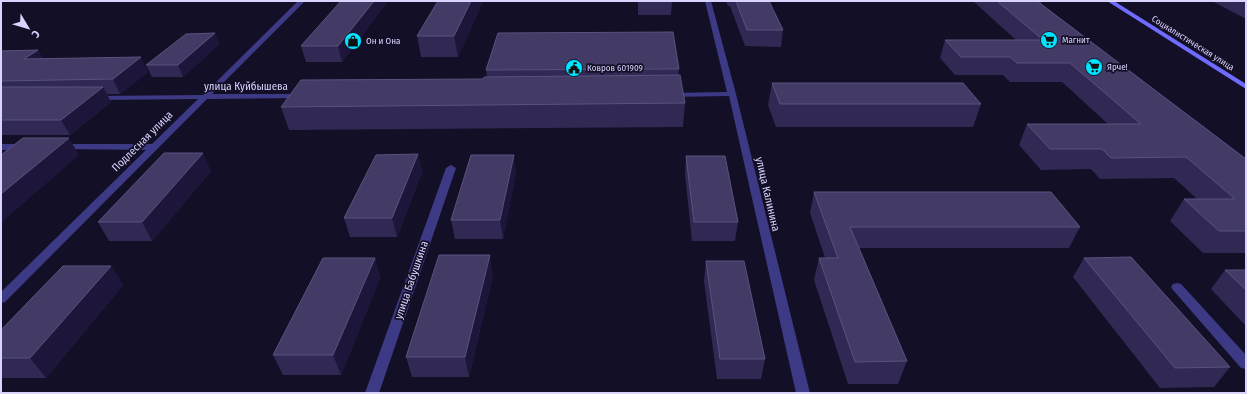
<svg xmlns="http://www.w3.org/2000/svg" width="1247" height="394" font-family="'Fira Sans Condensed',sans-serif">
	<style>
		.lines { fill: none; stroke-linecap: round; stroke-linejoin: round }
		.service { fill: #3d3a85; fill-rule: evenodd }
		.minor { fill: #3d3a85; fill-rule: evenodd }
		.secondary { fill: #6f6bff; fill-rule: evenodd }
		.wall { fill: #312854 }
		.shaded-wall { fill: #1d163a }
		.building { fill: #433a66; stroke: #5a527e }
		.labels { text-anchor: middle; stroke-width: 3.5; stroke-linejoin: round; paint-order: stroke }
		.far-poi-label { font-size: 9px; fill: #d9d4ff; stroke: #130f26; text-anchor: start }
		.far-street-label { font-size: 9px; fill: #d9d4ff; stroke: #130f26 }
		.street-label { font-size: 11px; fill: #d9d4ff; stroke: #130f26 }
	</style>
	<rect width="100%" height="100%" fill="#130f26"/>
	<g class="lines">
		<g class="service">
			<path d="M1,144H25L30,147L25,150H1Z"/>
			<path d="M61,144H153L158,147L153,150L58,149L56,147L58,145Z"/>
		</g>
		<g class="minor">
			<path d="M298,1H305L212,94H301L305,96L304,98L207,99L5,302L1,303V292L198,99L95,100L91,98L92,96L203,95Z"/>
			<path d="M705,1H711L736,94L810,393H796L729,96L671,97L667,95L671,93L727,92Z"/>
			<path d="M451,165L456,168L379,393H365L446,168Z"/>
			<path d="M1177,283L1181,284L1246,355V369L1241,368L1173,290L1171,287L1173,284Z"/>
		</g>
		<path class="secondary" d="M1107,1H1114L1246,84V89Z"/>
	</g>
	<g class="wall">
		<path d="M341,1H388L342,62H306L301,46Z"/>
		<path d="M438,1H483L458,57H421L417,36Z"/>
		<path d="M638,1H672L671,15H638Z"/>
		<path d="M726,1H769L783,30L781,47L745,46L730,6H728Z"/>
		<path d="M974,1H1042L1041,4L1246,159V253H1203L1170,221L1184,199H1197L1174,178L1100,179L1091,169L1041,170L1019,145L1027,124H1108L1062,82H1010L1003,75H955L940,58L945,40H1016L974,2Z"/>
		<path d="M1212,1H1246V19Z"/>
		<path d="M215,33L219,44L183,77H152L146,65Z"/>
		<path d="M38,50L42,58L148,72L120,94H107L111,102L70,135H1V51Z"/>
		<path d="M679,69L678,76L685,103L683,127L289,130L281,107L483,79L487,77L486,70Z"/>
		<path d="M772,83L981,104L973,127H776L768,105Z"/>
		<path d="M418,154L422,172L397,237H350L344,218Z"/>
		<path d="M686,156L738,222L735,241H692L685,174Z"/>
		<path d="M211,171L152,241H109L98,222Z"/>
		<path d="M516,173L503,239H455L451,220Z"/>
		<path d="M814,192L1080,227L1069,248H859L907,361L898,384H848L814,280L819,258H825L810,213Z"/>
		<path d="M375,258L380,278L341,375H283L273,355Z"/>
		<path d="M1084,258L1230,367L1214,387L1160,388L1073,277Z"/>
		<path d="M706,261L765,359L761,379H717L704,281Z"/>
		<path d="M111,266L123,285L46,378H1V330Z"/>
		<path d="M1225,270H1246V326L1211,289Z"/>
		<path d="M493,275L469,377H412L406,357Z"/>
	</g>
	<g class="shaded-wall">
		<path d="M374,1H388L342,62L338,46Z"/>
		<path d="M471,1H483L458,57L454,36Z"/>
		<path d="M215,33L219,44L183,77L178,65Z"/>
		<path d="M38,50L45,65L24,59Z"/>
		<path d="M141,57L148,72L120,94L113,79Z"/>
		<path d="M103,87L111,102L70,135L61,120Z"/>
		<path d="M69,138L79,155L2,222L1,220V194Z"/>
		<path d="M203,153L211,171L152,241L142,222Z"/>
		<path d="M418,154L422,172L397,237L392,218Z"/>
		<path d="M514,155L516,173L503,239L500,220Z"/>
		<path d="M490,255L493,275L469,377L465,357Z"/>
		<path d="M375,258L380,278L341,375L333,355Z"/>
		<path d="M111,266L123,285L46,378L30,358Z"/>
	</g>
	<g class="building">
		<path d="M341,1H374L338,46H301Z"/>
		<path d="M438,1H471L454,36H417Z"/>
		<path d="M736,1H769L783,30H747Z"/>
		<path d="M997,1H1037L1246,159V231H1219L1184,199H1235L1186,157L1111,158L1102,149H1050L1027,124H1141L1070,63H1017L1010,57H961L945,40H1043Z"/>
		<path d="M673,32L679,69L486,70L498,33Z"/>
		<path d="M215,33L178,65H146L186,34Z"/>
		<path d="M38,50L24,59L141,57L113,79L1,81V51Z"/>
		<path d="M680,75L685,103L281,107L301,80L483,79L484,77Z"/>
		<path d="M772,83H963L981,104H780Z"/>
		<path d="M1,87H103L61,120H1Z"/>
		<path d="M23,138H69L1,194V155Z"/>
		<path d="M164,153H203L142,222H98Z"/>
		<path d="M418,154L392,218H344L376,155Z"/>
		<path d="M471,155H514L500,220H451Z"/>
		<path d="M686,156H725L738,222H694Z"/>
		<path d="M814,192H1051L1080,227H850L907,361L855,362L819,258H838Z"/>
		<path d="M439,255H490L465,357H406Z"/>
		<path d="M1131,257L1230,367L1175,368L1084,258Z"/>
		<path d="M323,258H375L333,355H273Z"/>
		<path d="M706,261H744L765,359H720Z"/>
		<path d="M63,266H111L30,358H1V330Z"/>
		<path d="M1225,270H1246V290Z"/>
	</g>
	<defs>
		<g id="supermarket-disc" transform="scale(0.9)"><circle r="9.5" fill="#00e5ff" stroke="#130f26"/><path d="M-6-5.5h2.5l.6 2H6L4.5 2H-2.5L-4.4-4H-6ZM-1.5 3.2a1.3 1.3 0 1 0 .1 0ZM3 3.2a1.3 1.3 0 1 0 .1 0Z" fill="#111"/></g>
		<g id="shop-disc" transform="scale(0.9)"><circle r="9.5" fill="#00e5ff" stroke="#130f26"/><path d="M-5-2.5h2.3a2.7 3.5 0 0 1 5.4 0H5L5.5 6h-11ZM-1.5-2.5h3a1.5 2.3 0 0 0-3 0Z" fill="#111"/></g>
		<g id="civic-disc" transform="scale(0.9)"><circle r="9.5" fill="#00e5ff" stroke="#130f26"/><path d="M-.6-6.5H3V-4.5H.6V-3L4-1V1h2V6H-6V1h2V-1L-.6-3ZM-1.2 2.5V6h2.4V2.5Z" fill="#111"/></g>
	</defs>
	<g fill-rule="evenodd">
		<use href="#supermarket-disc" x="1049" y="40"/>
		<use href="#shop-disc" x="353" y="41"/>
		<use href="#supermarket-disc" x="1094" y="67"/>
		<use href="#civic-disc" x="574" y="68"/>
	</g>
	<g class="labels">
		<g class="far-poi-label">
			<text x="1062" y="43">Магнит</text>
			<text x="366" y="44">Он и Она</text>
			<text x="1107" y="70">Ярче!</text>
			<text x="587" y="71">Ковров 601909</text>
		</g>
		<g class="far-street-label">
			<text transform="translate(1193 43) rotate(32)" y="3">Социалистическая улица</text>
		</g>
		<g class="street-label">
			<text x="246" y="90">улица Куйбышева</text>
			<text transform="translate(142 141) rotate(-45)" y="4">Подлесная улица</text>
			<text transform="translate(768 194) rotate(77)" y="4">улица Калинина</text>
			<text transform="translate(411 280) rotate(-71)" y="4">улица Бабушкина</text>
		</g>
	</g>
	<rect width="1247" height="394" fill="none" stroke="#d9d4ff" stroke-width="4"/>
	<g transform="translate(28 28) rotate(128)" stroke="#130f26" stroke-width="3" paint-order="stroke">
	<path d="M0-3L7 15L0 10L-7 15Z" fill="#d9d4ff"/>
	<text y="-6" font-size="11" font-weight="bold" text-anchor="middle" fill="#d9d4ff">С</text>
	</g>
</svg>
